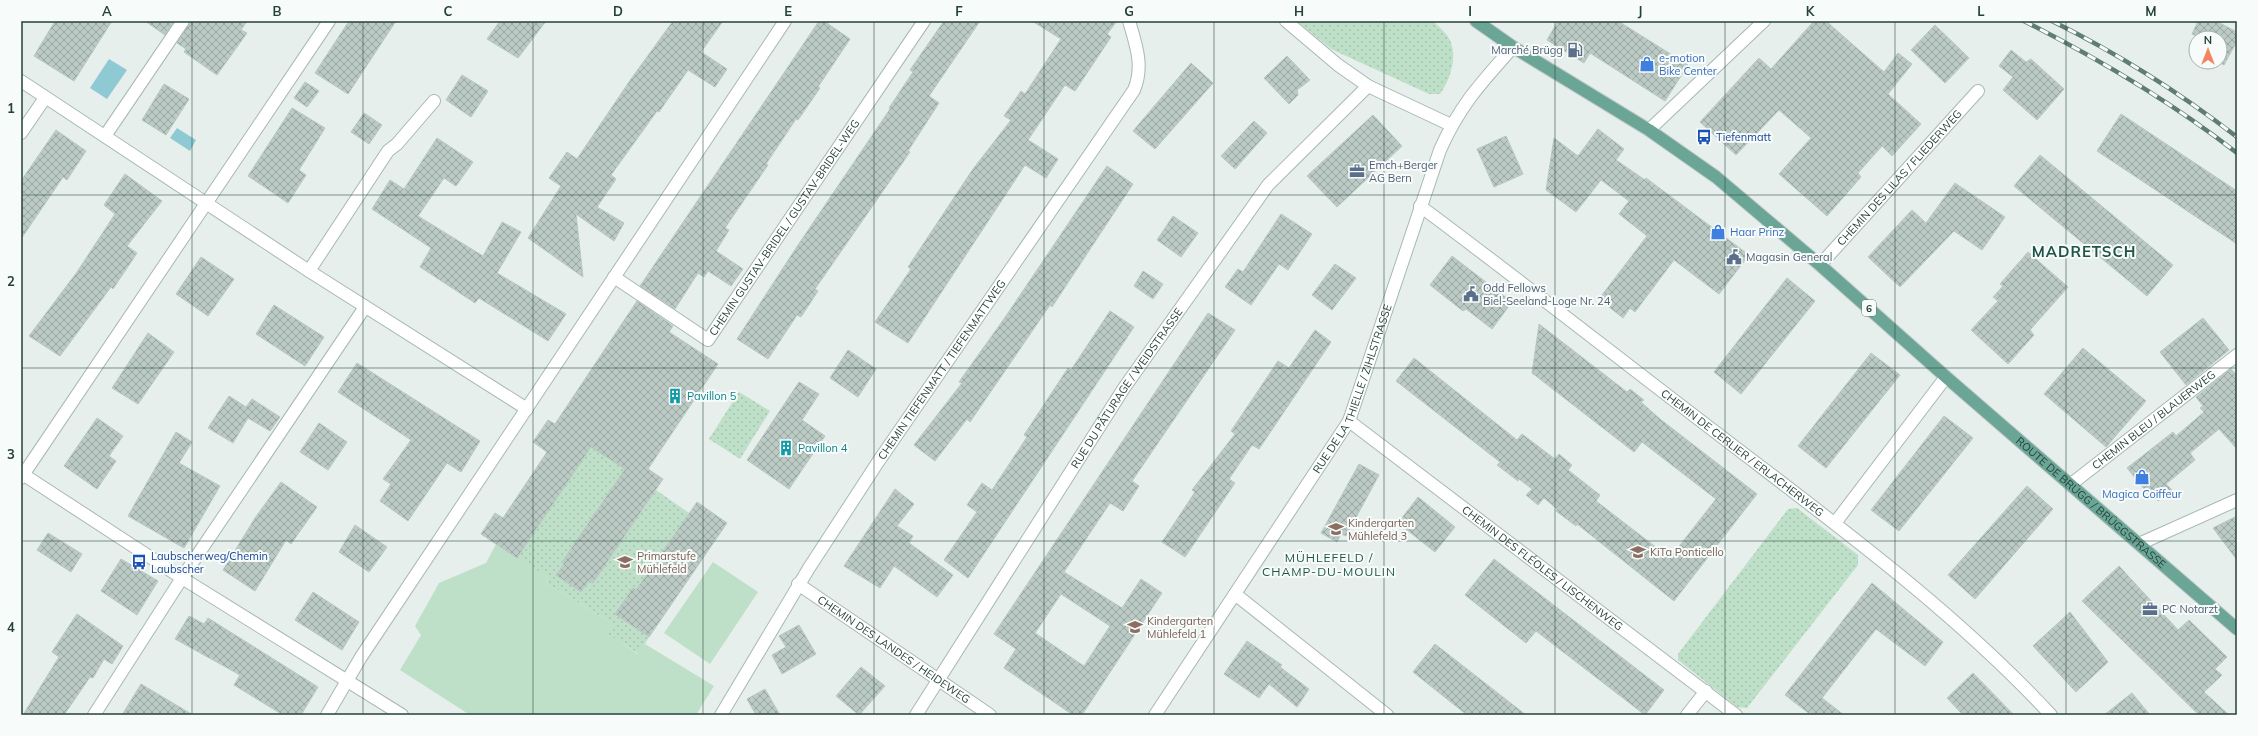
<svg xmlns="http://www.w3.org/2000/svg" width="2258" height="736" font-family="Mulish,sans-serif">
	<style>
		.grass { fill: url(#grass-dots) }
		.pitch { fill: #bfe0c8 }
		.water { fill: #8ec9d4 }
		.building { fill: url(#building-cross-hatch); stroke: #b8c9c2; fill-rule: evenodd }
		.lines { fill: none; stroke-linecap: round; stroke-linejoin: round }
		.minor-casing { stroke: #a8b8b2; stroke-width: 14 }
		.major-casing { stroke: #c2cac8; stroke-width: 14 }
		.minor { stroke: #fff; stroke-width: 12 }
		.major { stroke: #6aa596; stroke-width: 12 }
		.rail-casing { stroke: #5f7d75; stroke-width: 4.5 }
		.rail { stroke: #f7fbf9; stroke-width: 3; stroke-dasharray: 9; stroke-linecap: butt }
		.grid { fill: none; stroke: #24423a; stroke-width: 1; stroke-opacity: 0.55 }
		.labels { text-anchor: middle; stroke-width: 4; stroke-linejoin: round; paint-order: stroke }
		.shield { fill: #f7fbf9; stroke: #637a73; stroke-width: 1 }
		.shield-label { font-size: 10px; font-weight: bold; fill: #24423a }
		.service-label { font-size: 11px; fill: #4e5e75; stroke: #f7fbf9; text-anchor: start }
		.shop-label { font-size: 11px; fill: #366cbe; stroke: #f7fbf9; text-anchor: start }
		.transit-label { font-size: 11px; fill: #164399; stroke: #f7fbf9; text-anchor: start }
		.street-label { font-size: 11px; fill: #24423a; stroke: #f7fbf9 }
		.culture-label { font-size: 11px; fill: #0d838f; stroke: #f7fbf9; text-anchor: start }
		.education-label { font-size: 11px; fill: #785e54; stroke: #f7fbf9; text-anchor: start }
		.neighbourhood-label { font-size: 12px; letter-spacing: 1px; fill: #1f5548; stroke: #f7fbf9 }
		.district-label { font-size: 15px; font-weight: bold; letter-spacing: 1px; fill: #1f5548; stroke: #f7fbf9 }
		.neatline { fill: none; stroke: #24423a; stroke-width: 1.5 }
		.grid-label { font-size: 13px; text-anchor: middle; font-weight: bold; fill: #24423a }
	</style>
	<defs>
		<pattern id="grass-dots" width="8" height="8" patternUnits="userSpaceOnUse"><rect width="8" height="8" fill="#bfe0c8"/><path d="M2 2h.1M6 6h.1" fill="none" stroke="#a4c1ad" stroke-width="1.8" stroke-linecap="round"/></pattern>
		<pattern id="building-cross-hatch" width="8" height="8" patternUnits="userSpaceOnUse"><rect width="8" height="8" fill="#bbcac4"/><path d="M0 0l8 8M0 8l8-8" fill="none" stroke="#98a6a0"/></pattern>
	</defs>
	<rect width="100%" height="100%" fill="#e6efeb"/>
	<g class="grass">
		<path d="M1297,21H1433C1439,27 1449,35 1451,43C1457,59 1450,80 1440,94H1429L1331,49Z"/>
		<path d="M739,392L770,411L740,459L709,439Z"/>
		<path d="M591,447L625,469L562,562L564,564L556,575L581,592L589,580L593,583L656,490L689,513L636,590L633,588L615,614L649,637L639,654L607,634L613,624L545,582L548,577L517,558Z"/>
		<path d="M1797,508L1858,555V565L1747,708L1737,707L1678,660V654L1788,509Z"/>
	</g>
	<g class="pitch">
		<path d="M496,544L548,577L545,582L613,624L608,634L638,654L645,644L714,686L696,715H470L400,670L421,635L415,626L439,583L486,563Z"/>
		<path d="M713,562L758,592L710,664L664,633Z"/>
	</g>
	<g class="water">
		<path d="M109,59L127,70L107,99L90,88Z"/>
		<path d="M177,128L196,140L190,151L170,138Z"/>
	</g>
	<g class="building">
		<path d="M55,21H112L74,81L34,56Z"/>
		<path d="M145,21H174L165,35Z"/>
		<path d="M190,21H247L241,30L247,33L217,75L184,52L186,49L177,43Z"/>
		<path d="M349,21H396L348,94L315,73Z"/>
		<path d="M500,21H546L518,58L487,39Z"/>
		<path d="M673,21H723L701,52L727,69L715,87L688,70L659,112L657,111L611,175L616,179L597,207L624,223L614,241L576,214L583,277L528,238L561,186L549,178L567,152L577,159L631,79Z"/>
		<path d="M819,21H824L850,39L818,87L820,88L798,120L796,119L766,164L768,165L725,228L729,230L716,251L743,269L731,286L708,271L704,277L698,273L675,309L640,286Z"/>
		<path d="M944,21H980L929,96L939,103L908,151L910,152L815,289L818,291L801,317L797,315L768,359L737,339L796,248L890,109L889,108L913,72L910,70Z"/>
		<path d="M1032,21H1117L1107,34L1111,37L1075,91L1065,85L1028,140L1058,159L1046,178L1025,165L908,343L875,322L911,269L908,267L973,169L1011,120L1004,116L1021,91L1025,94L1061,39Z"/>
		<path d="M1558,21H1618L1688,65L1665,101L1590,53L1584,63L1547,40Z"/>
		<path d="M1814,21H1826L1884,72L1898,53L1912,64L1888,94L1921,124L1892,156L1882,146L1858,173L1861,177L1827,216L1779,174L1811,138L1779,110L1736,155L1700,122L1759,58L1771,69Z"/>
		<path d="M2198,21H2216L2237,32V41L2224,65L2218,62H2220V38H2196V51L2190,48L2196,36L2192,34Z"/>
		<path d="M1935,25L1969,58L1945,83L1911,50Z"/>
		<path d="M2011,50L2026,62L2031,59L2064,89L2037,120L2003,90L2013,77L1999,66Z"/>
		<path d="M1287,56L1310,80L1297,90L1298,95L1289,104L1264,78Z"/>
		<path d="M1191,63L1213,83L1155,149L1133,131Z"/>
		<path d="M462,75L488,91L471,117L446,100Z"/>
		<path d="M305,82L319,91L307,107L294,98Z"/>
		<path d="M164,84L189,99L166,135L142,120Z"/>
		<path d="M292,108L325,128L299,170L306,175L288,203L248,176Z"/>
		<path d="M364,113L382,125L369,144L351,132Z"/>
		<path d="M2121,114L2237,191V244L2097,151Z"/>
		<path d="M1373,115L1402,146L1337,207L1307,176Z"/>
		<path d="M1254,121L1267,133L1235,169L1221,156Z"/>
		<path d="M1598,129L1624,149L1616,160L1645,180L1646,178L1749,255L1719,294L1674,260L1635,312L1630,308L1623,318L1599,299L1647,236L1619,214L1629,201L1601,180L1576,212L1546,190L1554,138L1578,156Z"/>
		<path d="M56,130L86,151L67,180L63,177L21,239V181Z"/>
		<path d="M1506,136L1523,174L1494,187L1477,149Z"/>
		<path d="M437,138L473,162L456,186L444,178L418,216L483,256L502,222L521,232L497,273L566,314L548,341L479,298L475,303L420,267L431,248L372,209L390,180L404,189Z"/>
		<path d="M2040,155L2173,265L2147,296L2014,186Z"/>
		<path d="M1107,166L1133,184L1052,307L1050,305L970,422L967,419L935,461L914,445L962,383L959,382L1006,316Z"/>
		<path d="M125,174L162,201L127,246L137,253L113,289L111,287L60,356L29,336L77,272L115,214L104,205Z"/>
		<path d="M1955,183L2005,217L1982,250L1954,231L1900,287L1868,257L1912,210L1926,223Z"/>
		<path d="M1281,214L1312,234L1288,270L1279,264L1251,305L1225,287L1238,269L1243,272Z"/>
		<path d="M1173,216L1198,233L1181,257L1157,240Z"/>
		<path d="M2028,252L2068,287L2030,330L2034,335L2008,364L1971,330L1998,301L1993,297L2003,286L2000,284Z"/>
		<path d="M1452,256L1512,302L1492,329L1466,309L1463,311L1430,285Z"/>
		<path d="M201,257L234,279L208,316L176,294Z"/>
		<path d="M1335,264L1356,278L1332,310L1312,295Z"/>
		<path d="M1143,271L1163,284L1153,299L1134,286Z"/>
		<path d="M1787,278L1815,301L1741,394L1714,372Z"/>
		<path d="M637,301L673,326L669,332L718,364L648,469L663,479L593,583L589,580L581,592L556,575L564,564L562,562L625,469L591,447L517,558L481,534L495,513L503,518L547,452L533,442L548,420L555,424Z"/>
		<path d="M274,305L324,337L305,366L256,334Z"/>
		<path d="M1110,311L1134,327L968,578L944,560L977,512L967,505L982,483L992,490L1027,437L1024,435L1068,368L1071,370Z"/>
		<path d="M1208,313L1235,330L1132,481L1139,486L1123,511L1110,503L1064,572L1122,608L1141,579L1162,593L1082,715H1073L1004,668L1016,649L994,634ZM1061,594L1110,626L1084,666L1035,633Z"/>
		<path d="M2203,318L2229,350L2186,385L2160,352Z"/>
		<path d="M1539,324L1627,392L1630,389L1644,400L1641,402L1660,419L1757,494L1674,601L1577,524L1576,526L1556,511L1557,509L1544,498L1538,505L1526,495L1532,489L1519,479L1518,481L1497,465L1500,462L1396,381L1414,358L1517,440L1522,434L1555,459L1559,454L1572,465L1568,470L1600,495L1596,501L1670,558L1716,499L1642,442L1634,452L1532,373Z"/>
		<path d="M1315,330L1331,342L1259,449L1252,445L1229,479L1235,483L1185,557L1162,542L1195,492L1192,490L1235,434L1231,431L1278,361L1289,368Z"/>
		<path d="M148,333L174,352L138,404L112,388Z"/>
		<path d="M2083,348L2146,401L2106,447L2044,394Z"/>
		<path d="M848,350L876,369L858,397L830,378Z"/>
		<path d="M1871,353L1900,375L1826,468L1798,446Z"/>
		<path d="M357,363L480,441L461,472L447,463L408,521L380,501L391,484L383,479L411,440L338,392Z"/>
		<path d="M2231,369L2237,376V449L2219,429L2190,453L2195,460L2166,484L2172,490L2158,501L2152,495L2150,496L2127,468L2173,432L2176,436L2204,412L2200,408L2203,406L2196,397Z"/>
		<path d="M799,382L819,394L802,420L825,436L789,489L747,460Z"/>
		<path d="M229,396L246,407L252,399L280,417L270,431L248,418L233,443L208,428Z"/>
		<path d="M1944,416L1973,438L1899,531L1871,510Z"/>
		<path d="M97,418L123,436L109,456L116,461L97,489L64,466Z"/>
		<path d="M319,423L347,442L328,470L300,452Z"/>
		<path d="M176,432L192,442L179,463L220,486L184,548L128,516Z"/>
		<path d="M1359,464L1379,475L1346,536L1341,534L1337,542L1321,533Z"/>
		<path d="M281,482L317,507L291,544L286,540L255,591L223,570L255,518Z"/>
		<path d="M2027,486L2053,509L1975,599L1948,575Z"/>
		<path d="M895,489L914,504L897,526L913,536L909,543L953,575L937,597L894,566L880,588L844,566Z"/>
		<path d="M1418,497L1455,527L1435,552L1398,523Z"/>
		<path d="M697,502L727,523L649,637L615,614L633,588L636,590Z"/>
		<path d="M2237,516V560L2213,528Z"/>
		<path d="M355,525L387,547L369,572L339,552Z"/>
		<path d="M48,533L82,554L71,572L37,550Z"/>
		<path d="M121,559L158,581L137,615L101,591Z"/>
		<path d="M1494,559L1664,690L1645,715L1536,631L1526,643L1465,595Z"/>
		<path d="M2119,566L2178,630L2189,620L2227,657L2215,669L2222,675L2204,692L2229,715H2199L2082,601Z"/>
		<path d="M1872,583L1943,642L1925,666L1876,629L1822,698L1844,715H1811L1785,695Z"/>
		<path d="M313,592L359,622L342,650L295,620Z"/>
		<path d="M2070,612L2108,662L2076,692L2033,646Z"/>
		<path d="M77,614L123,646L112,664L104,659L93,678L90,677L64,715H23L59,657L52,652Z"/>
		<path d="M189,616L204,624L208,618L318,687L301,715H283L234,685L240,675L175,639Z"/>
		<path d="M799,625L816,654L782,674L772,655L786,647L779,636Z"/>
		<path d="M1247,641L1282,665L1280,667L1309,689L1297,707L1269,684L1259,698L1224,674Z"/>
		<path d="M1435,644L1526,715H1467L1413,672Z"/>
		<path d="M861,667L885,686L859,715L836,696Z"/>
		<path d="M1973,673L2014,715H1963L1947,698Z"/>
		<path d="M141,684L193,715H122Z"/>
		<path d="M765,689L780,715H756L747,699Z"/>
		<path d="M2132,693L2150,715H2104Z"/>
	</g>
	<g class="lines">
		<g class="minor-casing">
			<g id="minor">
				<path d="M1286,21L1338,65L1368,86L1451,125"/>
				<path d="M21,81L309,271L527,409"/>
				<path d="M1649,130L1764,21"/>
				<path d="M21,133L45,98"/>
				<path d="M105,136L183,21"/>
				<path id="s1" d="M1420,206C1525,284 1627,365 1731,444C1842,529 1955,612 2051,715"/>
				<path id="s2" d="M1820,265L1978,91"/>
				<path d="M309,271L388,151L397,144L434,101"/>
				<path id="s3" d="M614,277L708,340L924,21"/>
				<path id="s4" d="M1349,421L1736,715"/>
				<path d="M21,473L182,578L402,715"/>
				<path d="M21,478L329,21"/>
				<path id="s5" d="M2070,485L2237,355"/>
				<path d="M1835,523L1946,377"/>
				<path d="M2139,544L2237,500"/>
				<path id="s6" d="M798,584L990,715"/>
				<path d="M1235,594L1387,715"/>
				<path d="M94,715L182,578L365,307"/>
				<path d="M327,715L361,657L785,21"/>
				<path id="s7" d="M721,715L809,568L878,462L1134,90C1144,66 1136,45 1129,21"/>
				<path id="s8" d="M916,715L1124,388L1268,185L1368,86"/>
				<path id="s9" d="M1155,715L1349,421L1440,150C1460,105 1481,83 1513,47"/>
				<path d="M1687,715L1706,691"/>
			</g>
		</g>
		<g class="major-casing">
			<g id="major">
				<path id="s10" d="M1476,21L1513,47L1649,130L1716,177L1820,265L1946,377L2237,629"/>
			</g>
		</g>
		<use href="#minor" class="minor"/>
		<use href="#major" class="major"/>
		<g class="rail-casing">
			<g id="rail">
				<path d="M2024,21C2099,59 2171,102 2237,153"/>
				<path d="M2052,21C2117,53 2180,93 2237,137"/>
			</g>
		</g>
		<use href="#rail" class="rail"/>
	</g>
	<path class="grid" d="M192,21V715M363,21V715M533,21V715M703,21V715M874,21V715M1044,21V715M1214,21V715M1384,21V715M1555,21V715M1725,21V715M1895,21V715M2066,21V715M21,195H2237M21,368H2237M21,541H2237"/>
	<defs>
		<g id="fuel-bare" transform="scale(1.2)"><path d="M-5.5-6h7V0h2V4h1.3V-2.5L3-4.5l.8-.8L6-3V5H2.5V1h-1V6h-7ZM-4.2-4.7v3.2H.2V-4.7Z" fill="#5c6f8a" stroke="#f7fbf9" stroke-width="2.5" paint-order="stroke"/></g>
		<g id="shop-bare" transform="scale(1.2)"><path d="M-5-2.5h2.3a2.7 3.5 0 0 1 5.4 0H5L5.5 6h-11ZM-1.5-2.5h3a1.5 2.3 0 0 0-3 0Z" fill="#3f7fe0" stroke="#f7fbf9" stroke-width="2.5" paint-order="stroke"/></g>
		<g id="bus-bare" transform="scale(1.2)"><path d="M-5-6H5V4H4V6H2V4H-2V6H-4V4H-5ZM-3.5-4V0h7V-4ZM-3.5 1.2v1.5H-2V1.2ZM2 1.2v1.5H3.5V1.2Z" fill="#1a4fb4" stroke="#f7fbf9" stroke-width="2.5" paint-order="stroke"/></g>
		<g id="office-bare" transform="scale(1.2)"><path d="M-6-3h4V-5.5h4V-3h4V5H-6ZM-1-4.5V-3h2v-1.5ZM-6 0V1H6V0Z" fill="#5c6f8a" stroke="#f7fbf9" stroke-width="2.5" paint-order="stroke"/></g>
		<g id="civic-bare" transform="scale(1.2)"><path d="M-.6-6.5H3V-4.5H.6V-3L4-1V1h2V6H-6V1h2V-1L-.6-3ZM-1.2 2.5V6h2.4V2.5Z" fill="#5c6f8a" stroke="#f7fbf9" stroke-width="2.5" paint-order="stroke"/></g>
		<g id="building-bare" transform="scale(1.2)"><path d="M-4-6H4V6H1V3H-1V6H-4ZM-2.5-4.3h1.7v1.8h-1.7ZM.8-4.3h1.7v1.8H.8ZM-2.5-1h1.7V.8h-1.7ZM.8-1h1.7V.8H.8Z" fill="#0f9aa8" stroke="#f7fbf9" stroke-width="2.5" paint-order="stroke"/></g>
		<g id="school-bare" transform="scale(1.2)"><path d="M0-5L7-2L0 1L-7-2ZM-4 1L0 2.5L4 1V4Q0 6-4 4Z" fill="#8d6e63" stroke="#f7fbf9" stroke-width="2.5" paint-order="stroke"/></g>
	</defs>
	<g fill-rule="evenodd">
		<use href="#fuel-bare" x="1575" y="50"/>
		<use href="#shop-bare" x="1647" y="64"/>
		<use href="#bus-bare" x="1704" y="137"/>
		<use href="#office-bare" x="1357" y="171"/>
		<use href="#shop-bare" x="1718" y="232"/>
		<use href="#civic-bare" x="1734" y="257"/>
		<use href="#civic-bare" x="1471" y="294"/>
		<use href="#building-bare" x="675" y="396"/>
		<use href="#building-bare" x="786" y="448"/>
		<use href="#shop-bare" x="2142" y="477"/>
		<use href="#school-bare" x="1336" y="529"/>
		<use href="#school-bare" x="1638" y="552"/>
		<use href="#bus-bare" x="139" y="562"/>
		<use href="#school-bare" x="625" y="562"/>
		<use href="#office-bare" x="2150" y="609"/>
		<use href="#school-bare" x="1135" y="627"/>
	</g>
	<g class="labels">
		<rect class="shield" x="1862" y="300" width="14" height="16" rx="3"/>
		<g class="shield-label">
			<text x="1869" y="312">6</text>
		</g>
		<g class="service-label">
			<text x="1563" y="54" text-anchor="end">Marché Brügg</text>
			<text x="1369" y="169">Emch+Berger<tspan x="1369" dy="13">AG Bern</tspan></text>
			<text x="1746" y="261">Magasin General</text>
			<text x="1483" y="292">Odd Fellows<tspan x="1483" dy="13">Biel-Seeland-Loge Nr. 24</tspan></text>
			<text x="2162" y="613">PC Notarzt</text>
		</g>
		<g class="shop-label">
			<text x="1659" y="62">e-motion<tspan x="1659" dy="13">Bike Center</tspan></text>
			<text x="1730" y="236">Haar Prinz</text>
			<text x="2142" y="498" text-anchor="middle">Magica Coiffeur</text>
		</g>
		<g class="transit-label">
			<text x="1716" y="141">Tiefenmatt</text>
			<text x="151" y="560">Laubscherweg/Chemin<tspan x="151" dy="13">Laubscher</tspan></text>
		</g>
		<g class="street-label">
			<text dy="4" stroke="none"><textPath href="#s2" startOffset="118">CHEMIN DES LILAS / FLIEDERWEG</textPath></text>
			<text dy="4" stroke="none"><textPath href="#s3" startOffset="249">CHEMIN GUSTAV-BRIDEL / GUSTAV-BRIDEL-WEG</textPath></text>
			<text dy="4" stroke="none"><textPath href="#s7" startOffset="410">CHEMIN TIEFENMATT / TIEFENMATTWEG</textPath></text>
			<text dy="4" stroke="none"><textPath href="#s8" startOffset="389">RUE DU PÂTURAGE / WEIDSTRASSE</textPath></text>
			<text dy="4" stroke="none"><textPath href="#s9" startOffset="383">RUE DE LA THIELLE / ZIHLSTRASSE</textPath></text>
			<text dy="4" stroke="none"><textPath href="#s5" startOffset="106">CHEMIN BLEU / BLAUERWEG</textPath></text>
			<text dy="4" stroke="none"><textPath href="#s1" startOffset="406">CHEMIN DE CERLIER / ERLACHERWEG</textPath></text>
			<text dy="4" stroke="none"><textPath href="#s10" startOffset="783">ROUTE DE BRÜGG / BRÜGGSTRASSE</textPath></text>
			<text dy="4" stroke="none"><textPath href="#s4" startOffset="243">CHEMIN DES FLÉOLES / LISCHENWEG</textPath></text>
			<text dy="4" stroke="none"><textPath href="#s6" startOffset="116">CHEMIN DES LANDES / HEIDEWEG</textPath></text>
		</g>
		<g class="culture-label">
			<text x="687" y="400">Pavillon 5</text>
			<text x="798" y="452">Pavillon 4</text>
		</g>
		<g class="education-label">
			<text x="1348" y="527">Kindergarten<tspan x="1348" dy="13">Mühlefeld 3</tspan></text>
			<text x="1650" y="556">KiTa Ponticello</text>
			<text x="637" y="560">Primarstufe<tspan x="637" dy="13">Mühlefeld</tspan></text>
			<text x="1147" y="625">Kindergarten<tspan x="1147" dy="13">Mühlefeld 1</tspan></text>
		</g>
		<g class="neighbourhood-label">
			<text x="1329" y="562">MÜHLEFELD /<tspan x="1329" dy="14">CHAMP-DU-MOULIN</tspan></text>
		</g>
		<g class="district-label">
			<text x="2084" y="257">MADRETSCH</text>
		</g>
	</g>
	<rect width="2258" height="736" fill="none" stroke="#f7fbf9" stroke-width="44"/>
	<g transform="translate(2208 50)"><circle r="19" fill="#f7fbf9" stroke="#a3b1ad"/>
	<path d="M0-3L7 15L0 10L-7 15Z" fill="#f4845f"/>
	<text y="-6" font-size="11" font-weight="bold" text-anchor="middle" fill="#24423a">N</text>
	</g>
	<rect x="22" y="22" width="2214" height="692" class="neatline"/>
	<g class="grid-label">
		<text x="107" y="16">A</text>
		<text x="277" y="16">B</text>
		<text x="448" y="16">C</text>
		<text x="618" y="16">D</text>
		<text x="788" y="16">E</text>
		<text x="959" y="16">F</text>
		<text x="1129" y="16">G</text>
		<text x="1299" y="16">H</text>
		<text x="1470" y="16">I</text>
		<text x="1640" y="16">J</text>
		<text x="1810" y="16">K</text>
		<text x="1981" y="16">L</text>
		<text x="2151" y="16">M</text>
		<text x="11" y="113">1</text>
		<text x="11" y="286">2</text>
		<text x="11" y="459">3</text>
		<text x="11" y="632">4</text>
	</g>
</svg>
